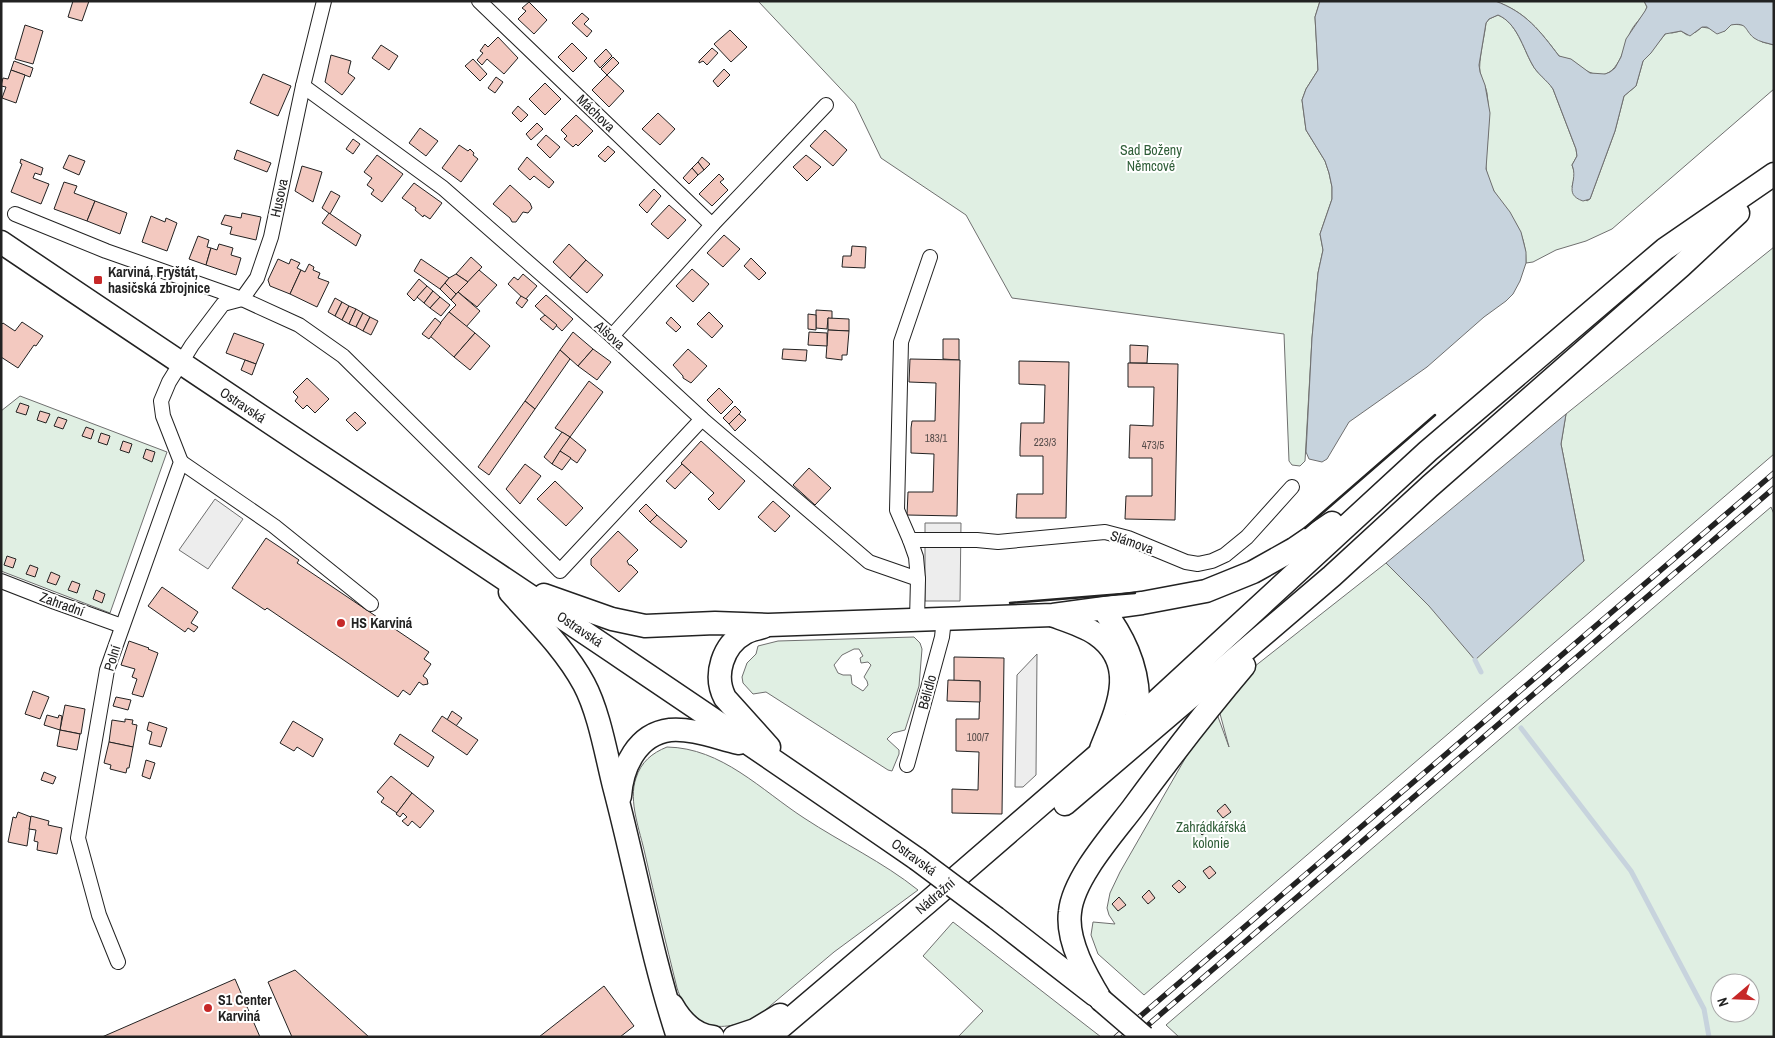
<svg xmlns="http://www.w3.org/2000/svg" width="1775" height="1038" font-family="'Archivo Narrow',sans-serif">
	<style>
		.green { fill: #e0efe3; stroke: #6f6f6f; fill-rule: evenodd }
		.parking { fill: #ededed; stroke: #6f6f6f }
		.water { fill: #c7d3dd; stroke: #6f6f6f }
		.lines { fill: none; stroke-linecap: round; stroke-linejoin: round }
		.stream { stroke: #c7d3dd; stroke-width: 5 }
		.building { fill: #f3c9c0; stroke: #222 }
		.minor-casing { stroke: #222; stroke-width: 16 }
		.primary-casing { stroke: #222; stroke-width: 25 }
		.minor { stroke: #fff; stroke-width: 14 }
		.primary { stroke: #fff; stroke-width: 22 }
		.rail-casing { stroke: #222; stroke-width: 5.5 }
		.rail { stroke: #fff; stroke-width: 4; stroke-dasharray: 11; stroke-linecap: butt }
		.primary-bridge-casing { stroke: #222; stroke-width: 25; stroke-linecap: butt }
		.primary-bridge { stroke: #fff; stroke-width: 22 }
		.wall { stroke: #222; stroke-width: 2.5 }
		.poi-dot { fill: #c62828; stroke: #fff; stroke-width: 2 }
		.labels { text-anchor: middle; stroke-width: 4; stroke-linejoin: round; paint-order: stroke }
		.number-label { font-size: 11px; fill: #564c4a }
		.street-label { font-size: 14px; fill: #222; stroke: #fff }
		.park-label { font-size: 14px; fill: #2f5e38; stroke: #fff }
		.poi-label { font-size: 14px; font-weight: bold; fill: #222; stroke: #fff; text-anchor: start }
	</style>
	<rect width="100%" height="100%" fill="#fff"/>
	<g class="green">
		<path d="M758,1H1320L1315,17L1318,70L1306,89L1302,100L1306,130L1325,161L1329,173L1332,187V199L1320,234L1323,250L1318,273L1312,338L1305,461L1300,466L1292,465L1289,461L1284,334L1012,298L966,215L881,158L855,104Z"/>
		<path d="M1495,1H1644L1647,7C1644,17 1634,23 1630,33C1623,51 1616,85 1589,72C1583,70 1579,65 1573,61C1569,58 1564,59 1559,56C1540,31 1526,12 1495,1Z"/>
		<path d="M1498,15C1517,23 1523,48 1532,64C1537,74 1547,79 1553,89L1576,149L1577,156L1572,165L1575,174L1572,187L1587,201L1590,199L1615,131L1624,96L1636,86L1643,61L1667,32L1672,33L1681,31L1687,35L1696,32L1702,27L1725,31L1731,24L1743,25L1762,42L1774,45V89L1612,229L1586,241L1556,250L1533,262L1526,263C1526,218 1499,212 1488,177C1483,163 1488,146 1488,131C1488,119 1489,105 1487,93C1486,86 1481,79 1480,72C1478,62 1485,34 1486,23L1489,19Z"/>
		<path d="M1774,247V454L1144,995L1098,954L1091,935L1093,922L1115,924L1109,915L1107,908L1110,893L1120,872L1190,750L1217,714L1229,747L1219,710L1245,674L1386,563L1429,606L1584,561L1561,444L1566,414Z"/>
		<path d="M20,396L167,452L110,613L1,571V411Z"/>
		<path d="M1771,507L1774,514V1037H1179L1166,1025ZM1720,983H1750V1013H1720Z"/>
		<path d="M914,637L920,643L922,649L919,686L905,730L893,733L887,739L899,750V754L892,771L888,770L766,692L753,694L743,683L742,677L747,663L756,654L758,646L778,641ZM854,649H859L863,656L860,658L861,663L868,662L871,665L864,677L867,681L868,685L863,691L852,684L851,675H843L838,673L834,665L842,655Z"/>
		<path d="M667,747C722,748 761,790 804,818C842,843 883,862 918,890L834,952L757,1017C719,1034 691,1030 677,988C666,943 655,899 645,854C640,831 628,801 636,778C641,762 652,753 667,747Z"/>
		<path d="M953,922L1101,1037H958L983,1011L923,956Z"/>
	</g>
	<g class="parking">
		<path d="M215,499L243,519L208,569L179,550Z"/>
		<path d="M925,523H961L960,601H925Z"/>
		<path d="M1037,654L1036,775L1023,787H1015L1017,675Z"/>
	</g>
	<g class="water">
		<path d="M1320,1H1495C1526,12 1540,31 1559,56L1571,59L1590,73L1605,74L1610,72L1615,68L1621,57L1626,39L1645,11L1647,7L1644,1H1774V45C1768,43 1759,42 1754,38C1744,30 1748,22 1731,25L1725,31L1717,34L1707,27H1702L1690,36L1681,31L1665,34L1651,53L1643,61L1636,86L1624,96L1615,131L1590,199L1583,201C1562,194 1579,181 1572,165L1577,156L1576,149L1553,89C1547,80 1537,74 1532,64C1523,48 1517,23 1498,15L1489,19L1486,23L1479,65L1480,72L1485,85L1490,113L1486,169L1494,191L1510,212L1521,232L1526,252V263L1520,281L1513,294L1506,301L1484,317L1427,367L1349,422L1327,459L1322,462L1309,459L1306,452L1312,338L1318,273L1323,250L1320,234L1332,199V187L1329,173L1325,161L1306,130L1302,100L1306,89L1318,70L1315,17Z"/>
		<path d="M1566,414L1561,444L1584,561L1475,660L1429,606L1386,563Z"/>
	</g>
	<g class="lines">
		<g class="stream">
			<path d="M1475,660L1481,672"/>
			<path d="M1521,728L1631,871L1704,1009L1709,1037"/>
		</g>
	</g>
	<g class="building">
		<path d="M73,1H89L82,21L68,17Z"/>
		<path d="M529,2L547,20L534,34L518,19L526,11L522,8Z"/>
		<path d="M582,13L589,19L584,24L592,31L587,37L572,23Z"/>
		<path d="M25,25L43,31L33,64L15,59Z"/>
		<path d="M730,30L747,47L731,62L714,44Z"/>
		<path d="M498,37L518,58L504,74L487,59L482,65L477,60L483,53L480,51L485,44L488,47Z"/>
		<path d="M572,43L587,58L573,72L558,57Z"/>
		<path d="M381,45L398,56L389,70L372,58Z"/>
		<path d="M712,48L718,53L707,65L703,61L699,63V61Z"/>
		<path d="M606,49L612,56L600,68L594,61Z"/>
		<path d="M331,55L351,61L348,73L355,78L342,95L325,82Z"/>
		<path d="M613,57L619,63L607,75L601,69Z"/>
		<path d="M473,59L487,74L480,81L465,66Z"/>
		<path d="M14,61L33,68L30,77L11,70Z"/>
		<path d="M724,69L730,75L718,87L713,81Z"/>
		<path d="M11,70L25,75L16,103L2,98L6,87L1,86L3,78L8,79Z"/>
		<path d="M263,74L291,86L278,116L250,103Z"/>
		<path d="M607,75L624,91L609,107L592,90Z"/>
		<path d="M496,77L503,82L495,93L488,88Z"/>
		<path d="M545,83L561,99L545,115L529,99Z"/>
		<path d="M518,106L528,115L521,122L512,113Z"/>
		<path d="M658,113L675,129L660,145L642,129Z"/>
		<path d="M576,115L593,131L578,146L576,144L573,147L564,139L567,136L561,130Z"/>
		<path d="M537,123L543,129L531,140L526,134Z"/>
		<path d="M420,128L438,141L426,156L409,143Z"/>
		<path d="M825,130L847,150L833,166L810,146Z"/>
		<path d="M546,135L560,147L550,158L537,145Z"/>
		<path d="M353,139L360,144L353,154L346,149Z"/>
		<path d="M459,145L468,151L470,149L474,153L473,155L478,159L461,182L442,168Z"/>
		<path d="M608,146L615,152L605,162L598,156Z"/>
		<path d="M237,150L271,163L267,172L234,159Z"/>
		<path d="M69,155L85,161L79,175L63,168Z"/>
		<path d="M377,155L403,174L382,202L371,194L374,190L367,185L372,178L364,172Z"/>
		<path d="M806,155L821,167L807,181L793,167Z"/>
		<path d="M527,157L554,182L549,188L534,176L530,180L518,169Z"/>
		<path d="M702,157L710,164L704,170L698,162Z"/>
		<path d="M21,159L43,168L41,175L35,173L33,178L49,184L41,204L11,192L22,164L20,163Z"/>
		<path d="M698,162L704,170L698,175L692,168Z"/>
		<path d="M302,166L322,172L313,202L295,191Z"/>
		<path d="M692,168L698,175L689,184L683,178Z"/>
		<path d="M719,174L724,179L720,182L728,190L712,206L699,194Z"/>
		<path d="M64,182L77,186L74,193L95,201L87,221L54,209Z"/>
		<path d="M414,183L442,203L430,219L424,215L423,217L415,210L416,208L402,198Z"/>
		<path d="M510,185L530,203L532,208L528,213L523,212L516,222H512L510,218L493,204Z"/>
		<path d="M654,189L661,196L647,213L639,205Z"/>
		<path d="M331,191L340,196L330,214L322,208Z"/>
		<path d="M95,201L127,213L120,234L87,221Z"/>
		<path d="M669,205L686,220L668,239L651,224Z"/>
		<path d="M242,213L261,217L256,240L230,234L232,227L221,224L225,215L241,218Z"/>
		<path d="M329,213L361,235L356,246L322,223Z"/>
		<path d="M151,216L165,222L166,218L177,223L167,251L142,242Z"/>
		<path d="M724,235L740,249L723,267L707,253Z"/>
		<path d="M198,236L209,240L207,247L211,248L206,265L189,259Z"/>
		<path d="M219,244L233,248L231,255L241,258L236,275L206,265L211,248L217,250Z"/>
		<path d="M569,244L586,260L570,278L553,262Z"/>
		<path d="M852,246L866,247L865,268L842,267L843,256H851Z"/>
		<path d="M471,257L482,267L468,282L456,274Z"/>
		<path d="M751,258L766,273L759,280L744,266Z"/>
		<path d="M278,259L289,264L291,259L300,263L297,268L301,270L290,294L270,286L268,280Z"/>
		<path d="M421,259L449,278L440,289L414,271Z"/>
		<path d="M586,260L603,275L587,293L570,278Z"/>
		<path d="M309,264L314,267L313,270L320,273L318,278L329,282L317,307L290,294L301,270L305,272Z"/>
		<path d="M692,269L709,284L693,302L676,286Z"/>
		<path d="M479,270L497,285L477,307L458,292Z"/>
		<path d="M456,274L468,282L456,294L445,283L449,278Z"/>
		<path d="M523,274L537,286L525,300L508,284L514,277L518,280Z"/>
		<path d="M419,279L427,286L414,301L407,294Z"/>
		<path d="M445,283L456,294L451,300L440,289Z"/>
		<path d="M427,286L433,291L424,303L417,297Z"/>
		<path d="M433,291L440,297L430,308L424,303Z"/>
		<path d="M458,292L480,311L466,327L449,312L456,305L451,300Z"/>
		<path d="M546,295L573,319L562,331L535,306Z"/>
		<path d="M521,296L528,300L522,308L516,303Z"/>
		<path d="M440,297L450,305L441,316L430,308Z"/>
		<path d="M335,298L342,302L335,316L328,312Z"/>
		<path d="M342,302L349,306L342,320L335,316Z"/>
		<path d="M349,306L356,309L349,324L342,320Z"/>
		<path d="M356,309L363,313L356,327L349,324Z"/>
		<path d="M816,310L832,311V319L828,318L827,329L816,328Z"/>
		<path d="M449,312L475,333L454,357L430,336Z"/>
		<path d="M709,312L723,326L712,338L697,324Z"/>
		<path d="M363,313L370,317L363,331L356,327Z"/>
		<path d="M808,314L816,315V330L808,329Z"/>
		<path d="M545,315L557,325L553,330L540,319Z"/>
		<path d="M370,317L378,321L371,335L363,331Z"/>
		<path d="M671,317L681,327L676,332L666,323Z"/>
		<path d="M435,318L441,323L429,339L422,334Z"/>
		<path d="M828,318L849,319V331L828,330Z"/>
		<path d="M22,322L43,336L36,346L34,345L18,368L1,357V325L3,323L15,331Z"/>
		<path d="M828,330L849,331L847,355H842V360L826,358Z"/>
		<path d="M573,332L593,349L578,366L560,350Z"/>
		<path d="M809,332L827,333V346L808,345Z"/>
		<path d="M234,333L264,344L256,364L226,353Z"/>
		<path d="M475,333L490,346L470,370L454,357Z"/>
		<path d="M943,339H959V360L943,359Z"/>
		<path d="M1130,345L1148,346L1147,363H1130Z"/>
		<path d="M593,349L611,362L597,380L578,366Z"/>
		<path d="M688,349L707,366L691,383L683,378V376L673,365Z"/>
		<path d="M783,349L807,350L806,361L782,359Z"/>
		<path d="M560,350L570,359L535,409L525,401Z"/>
		<path d="M910,359L960,360L957,516L907,515L908,492H933L934,454L911,453V428L912,421H935L936,383L909,382Z"/>
		<path d="M245,360L256,364L252,375L241,370Z"/>
		<path d="M1019,361L1069,362L1066,518H1016L1017,494H1043V456H1020V448L1021,423H1044L1045,385L1019,384Z"/>
		<path d="M1128,363L1178,364L1175,520L1125,519L1126,496H1152V458H1129L1130,425L1153,426L1154,387H1128Z"/>
		<path d="M307,378L329,399L315,413L307,405L303,409L295,401L298,397L293,392Z"/>
		<path d="M589,381L603,392L570,437L555,428Z"/>
		<path d="M719,388L733,402L721,414L707,400Z"/>
		<path d="M525,401L535,409L489,475L478,467Z"/>
		<path d="M20,403L29,406L26,415L16,412Z"/>
		<path d="M735,406L741,412L729,424L723,418Z"/>
		<path d="M40,411L50,414L46,423L37,420Z"/>
		<path d="M355,412L366,423L357,431L346,420Z"/>
		<path d="M739,414L746,420L735,431L729,424Z"/>
		<path d="M58,417L67,420L63,429L54,426Z"/>
		<path d="M86,427L94,430L91,439L82,436Z"/>
		<path d="M562,432L570,437L552,464L544,457Z"/>
		<path d="M101,433L110,436L107,445L98,442Z"/>
		<path d="M570,437L586,450L577,463L560,451Z"/>
		<path d="M123,441L132,444L129,453L120,450Z"/>
		<path d="M701,441L745,481L719,510L708,499L714,493L681,463Z"/>
		<path d="M146,449L155,452L152,462L143,458Z"/>
		<path d="M560,451L571,458L562,470L552,464Z"/>
		<path d="M525,464L541,476L520,504L506,489Z"/>
		<path d="M682,464L691,472L675,489L666,481Z"/>
		<path d="M809,468L831,488L815,505L793,485Z"/>
		<path d="M555,481L583,508L566,526L537,499Z"/>
		<path d="M773,501L790,516L775,532L758,517Z"/>
		<path d="M646,504L657,515L650,522L639,511Z"/>
		<path d="M657,515L687,541L681,548L650,522Z"/>
		<path d="M618,531L638,550L627,561L629,565H631L638,572L619,592L591,565V559Z"/>
		<path d="M266,538L299,560L297,563L429,652L424,659L431,664L423,676L427,679L428,684L423,685L419,682L410,695L403,690L398,697L267,608L265,610L232,588Z"/>
		<path d="M7,556L16,559L13,568L4,565Z"/>
		<path d="M30,565L38,568L35,577L26,574Z"/>
		<path d="M51,572L60,576L56,585L47,582Z"/>
		<path d="M72,581L80,584L77,593L68,590Z"/>
		<path d="M162,587L198,612L191,623L198,627L194,632L188,628L185,632L148,606Z"/>
		<path d="M96,590L105,594L102,603L93,599Z"/>
		<path d="M129,641L149,648L148,649L158,653L143,697L132,694L137,679L132,677L135,669L121,665Z"/>
		<path d="M954,657L1004,658L1002,814L952,813V789L978,790L979,752L956,751V719H979L980,681H954Z"/>
		<path d="M948,680L980,681V702L947,701Z"/>
		<path d="M33,691L49,697L40,719L25,714Z"/>
		<path d="M116,697L131,700L128,710L113,706Z"/>
		<path d="M65,705L85,709L81,734L60,730Z"/>
		<path d="M452,711L462,718L456,726L447,720Z"/>
		<path d="M47,715L58,718L59,715L62,716L60,730L44,725Z"/>
		<path d="M442,716L478,740L467,755L432,731Z"/>
		<path d="M125,719L133,720L132,724L137,725L133,747L109,742L112,720L125,722Z"/>
		<path d="M293,721L323,739L313,757L297,747L294,751L280,743Z"/>
		<path d="M149,722L167,728L161,747L149,744L152,732L147,730Z"/>
		<path d="M60,730L80,734L77,750L57,746Z"/>
		<path d="M400,734L434,757L428,767L394,744Z"/>
		<path d="M109,742L133,747L129,768H127L126,773L110,769L111,765L104,763Z"/>
		<path d="M146,760L155,763L150,779L142,776Z"/>
		<path d="M44,772L56,777L53,784L41,780Z"/>
		<path d="M391,776L412,793L397,813L381,802L384,798L377,792Z"/>
		<path d="M412,793L434,811L420,828L412,821L408,826L402,821L407,817L403,813L400,817L396,814Z"/>
		<path d="M1225,804L1231,812L1223,818L1217,811Z"/>
		<path d="M18,812L31,817L27,846L8,842L13,817L16,818Z"/>
		<path d="M31,816L49,821L48,825L62,828L57,854L37,850L38,842L34,841L36,830L29,829Z"/>
		<path d="M1204,821L1210,829L1202,835L1196,828Z"/>
		<path d="M1210,866L1216,873L1209,879L1203,871Z"/>
		<path d="M1179,880L1186,887L1179,893L1172,886Z"/>
		<path d="M1149,890L1155,898L1148,904L1142,897Z"/>
		<path d="M1119,897L1126,905L1118,911L1112,904Z"/>
		<path d="M295,970L369,1037H292L268,982Z"/>
		<path d="M235,979L260,1037H102Z"/>
		<path d="M604,986L634,1026L620,1037H539Z"/>
	</g>
	<g class="lines">
		<g class="minor-casing">
			<g id="minor">
				<path d="M479,1L712,225"/>
				<path d="M303,86L443,188L612,336L702,419L869,562L918,579"/>
				<path d="M15,214L106,251L242,299L299,325L343,356L560,571L702,419"/>
				<path d="M612,336L712,225L826,105"/>
				<path d="M181,462L274,526L371,604"/>
				<path d="M910,540H977L998,542L1105,532L1128,538L1186,562L1198,564L1212,561L1225,555L1247,537L1292,487"/>
				<path d="M1,581L55,602L122,626"/>
				<path d="M917,620L918,579L916,557L910,540L897,510L901,342L930,257"/>
				<path d="M907,765L942,637L944,619"/>
				<path d="M118,962L99,915L78,838L107,670L181,462L163,416L161,401L169,382L192,345L223,304L242,299L257,278L271,237L303,86L324,1"/>
			</g>
		</g>
		<g class="primary-casing">
			<g id="primary">
				<path d="M1,242C306,448 614,649 917,859"/>
				<path d="M510,592C536,621 565,649 584,684C599,712 606,754 614,786C636,869 651,955 678,1037"/>
				<path d="M544,595L612,619L645,626L715,623L768,625L1053,615L1142,603L1206,591L1253,572L1294,549L1332,523"/>
				<path d="M1103,609C1123,636 1137,664 1138,698C1138,707 1137,717 1134,725"/>
				<path d="M1054,616C1068,621 1084,626 1096,634C1140,664 1116,711 1101,749"/>
				<path d="M763,627C757,629 750,630 745,633C723,645 713,675 725,698L769,747"/>
				<path d="M620,796C622,767 637,734 670,730C692,728 717,738 739,743"/>
				<path d="M1065,804L1332,576L1430,486L1681,266L1738,213"/>
				<path d="M996,918L1095,995"/>
				<path d="M1101,1000C1087,977 1066,941 1070,912C1073,879 1112,835 1132,809C1168,760 1205,712 1244,666"/>
				<path d="M672,1005C681,1021 694,1035 713,1037"/>
				<path d="M734,1037L755,1030L780,1015"/>
				<path d="M769,1037L928,902L1099,754L1428,451L1665,249L1774,174"/>
			</g>
		</g>
		<use href="#minor" class="minor"/>
		<use href="#primary" class="primary"/>
		<g class="rail-casing">
			<g id="rail">
				<path d="M1116,1037L1774,473"/>
				<path d="M1134,1037L1774,488"/>
			</g>
		</g>
		<use href="#rail" class="rail"/>
		<g class="primary-bridge-casing">
			<g id="primary-bridge">
				<path d="M917,859L996,918"/>
				<path d="M1101,1000L1144,1037"/>
			</g>
		</g>
		<use href="#primary-bridge" class="primary-bridge"/>
		<g class="wall">
			<path d="M1305,528L1435,415"/>
			<path d="M1010,603L1135,593"/>
		</g>
	</g>
	<g class="poi-dot">
		<rect x="93" y="275" width="10" height="10" rx="2.5"/>
		<circle cx="341" cy="623" r="5"/>
		<circle cx="208" cy="1008" r="5"/>
	</g>
	<g class="labels">
		<g class="number-label">
			<text x="936" y="442">183/1</text>
			<text x="1045" y="446">223/3</text>
			<text x="1153" y="449">473/5</text>
			<text x="978" y="741">100/7</text>
		</g>
		<g class="street-label">
			<text transform="translate(596 113) rotate(44)" y="5">Máchova</text>
			<text transform="translate(279 198) rotate(-78)" y="5">Husova</text>
			<text transform="translate(610 335) rotate(42)" y="5">Alšova</text>
			<text transform="translate(243 405) rotate(34)" y="5">Ostravská</text>
			<text transform="translate(1132 542) rotate(19)" y="5">Slámova</text>
			<text transform="translate(62 604) rotate(20)" y="5">Zahradní</text>
			<text transform="translate(580 629) rotate(34)" y="5">Ostravská</text>
			<text transform="translate(112 658) rotate(-73)" y="5">Polní</text>
			<text transform="translate(927 692) rotate(-75)" y="5">Bělidlo</text>
			<text transform="translate(914 857) rotate(36)" y="5">Ostravská</text>
			<text transform="translate(935 896) rotate(-41)" y="5">Nádražní</text>
		</g>
		<g class="park-label">
			<text x="1151" y="155">Sad Boženy<tspan x="1151" dy="16">Němcové</tspan></text>
			<text x="1211" y="832">Zahrádkářská<tspan x="1211" dy="16">kolonie</tspan></text>
		</g>
		<g class="poi-label">
			<text x="108" y="277">Karviná, Fryštát,<tspan x="108" dy="16">hasičská zbrojnice</tspan></text>
			<text x="351" y="628">HS Karviná</text>
			<text x="218" y="1005">S1 Center<tspan x="218" dy="16">Karviná</tspan></text>
		</g>
	</g>
	<rect width="1775" height="1038" fill="none" stroke="#222222" stroke-width="5"/>
	<g transform="translate(1735 998) rotate(251)"><circle r="24" fill="#ffffff" stroke="#a7a7a7"/>
	<path d="M0-4L9 19L0 12L-9 19Z" fill="#c62828"/>
	<text y="-8" font-size="14" font-weight="bold" text-anchor="middle" fill="#222222">N</text>
	</g>
</svg>
